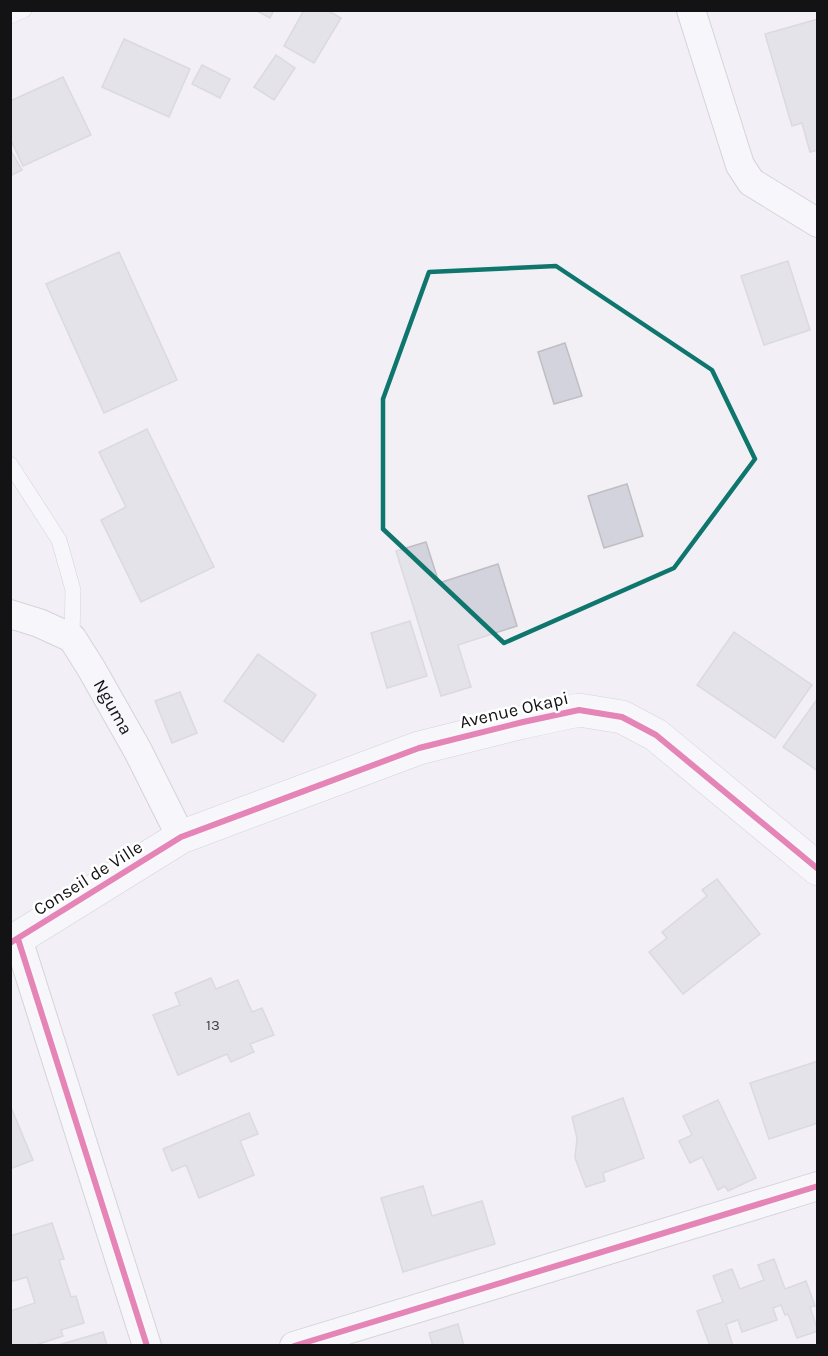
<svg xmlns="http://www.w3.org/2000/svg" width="828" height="1356" font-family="Karla,sans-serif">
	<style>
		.building { fill: #d2d3dc; stroke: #bfbec2; stroke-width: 1.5 }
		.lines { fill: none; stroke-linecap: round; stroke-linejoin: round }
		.service-casing { stroke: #b2b0b4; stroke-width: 16 }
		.minor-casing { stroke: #b2b0b4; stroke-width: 30 }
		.tertiary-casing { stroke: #b2b0b4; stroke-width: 34 }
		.service { stroke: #fdfdfe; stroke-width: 15 }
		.minor { stroke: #fdfdfe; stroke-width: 28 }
		.tertiary { stroke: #fdfdfe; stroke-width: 33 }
		.cycleway-casing { stroke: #fff; stroke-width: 10 }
		.cycleway { stroke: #d6006c; stroke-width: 6 }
		.marked { fill: none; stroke: #0f766e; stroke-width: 4.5; stroke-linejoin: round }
		.labels { text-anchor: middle; stroke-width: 5; stroke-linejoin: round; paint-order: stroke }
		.number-label { font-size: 15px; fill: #434247 }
		.street-label { font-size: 18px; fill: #131215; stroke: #fff }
	</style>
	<rect width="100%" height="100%" fill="#f2f0f5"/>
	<g class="building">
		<path d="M255,10H274L270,18Z"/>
		<path d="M304,10H327L341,18L314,63L284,46Z"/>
		<path d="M818,19V150L810,152L802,123L792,126L765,34Z"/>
		<path d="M124,39L190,69L169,117L102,87Z"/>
		<path d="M276,55L295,68L274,100L254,87Z"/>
		<path d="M202,65L230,79L220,98L192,84Z"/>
		<path d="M63,77L91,135L23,166L10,138V101Z"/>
		<path d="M10,149L22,170L10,176Z"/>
		<path d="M119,252L177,380L104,413L46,284Z"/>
		<path d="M788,261L810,330L764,345L741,276Z"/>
		<path d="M565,343L582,396L554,404L538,352Z"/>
		<path d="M147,429L214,567L141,602L101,520L126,507L99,452Z"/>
		<path d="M627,484L643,536L604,548L588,496Z"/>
		<path d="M426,542L439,583L498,564L517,626L458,645L471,687L441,696L396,551Z"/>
		<path d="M410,621L427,676L387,688L371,633Z"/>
		<path d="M734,632L812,685L775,738L697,685Z"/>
		<path d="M258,654L316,695L283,742L224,701Z"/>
		<path d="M180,692L197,733L172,743L155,701Z"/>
		<path d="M818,698V771L783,747Z"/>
		<path d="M717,879L760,934L683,994L649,952L667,938L662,932L707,896L702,890Z"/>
		<path d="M211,978L216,989L238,980L252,1012L262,1008L274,1035L250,1044L254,1052L231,1062L227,1054L178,1075L153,1015L180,1005L175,993Z"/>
		<path d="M818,1061V1123L769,1139L750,1083Z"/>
		<path d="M623,1098L644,1158L603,1173L605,1181L586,1187L575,1158L577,1138L572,1117Z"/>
		<path d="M718,1100L756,1178L728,1191L725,1186L718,1190L702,1157L690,1163L679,1141L692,1135L683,1116Z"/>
		<path d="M10,1105L33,1160L10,1169Z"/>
		<path d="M249,1113L258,1134L240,1141L254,1175L199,1198L186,1165L172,1171L163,1149Z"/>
		<path d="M423,1186L432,1216L482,1201L495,1244L403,1272L381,1198Z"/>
		<path d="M52,1223L64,1259L59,1260L71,1297L76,1296L84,1323L61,1330L63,1336L33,1346H10V1311L35,1303L27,1277L10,1282V1236Z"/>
		<path d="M774,1259L785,1289L806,1281L815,1306L810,1307L818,1331L797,1338L788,1314L785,1315L781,1305L773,1308L777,1320L742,1332L738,1320L726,1324L733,1346H710L697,1311L723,1302L713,1276L732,1269L740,1289L764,1280L758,1265Z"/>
		<path d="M458,1324L464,1346H433L429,1333Z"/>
		<path d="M103,1332L107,1346H55Z"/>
	</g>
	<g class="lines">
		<g class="service-casing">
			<g id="service">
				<path d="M10,16L24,10"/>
				<path d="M10,464L59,540L73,590L72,638"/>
			</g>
		</g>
		<g class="minor-casing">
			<g id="minor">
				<path d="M691,10L740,165L751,182L818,223"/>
				<path id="s1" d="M10,614L39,623L72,638L91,668L138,751L181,837"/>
				<path d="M18,939L147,1346"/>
				<path d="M294,1346L818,1186"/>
			</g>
		</g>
		<g class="tertiary-casing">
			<path id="tertiary" d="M10,943L181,837L419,748L523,722L579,710L622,717L656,735L818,869"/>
		</g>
		<use href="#service" class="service"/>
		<use href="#minor" class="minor"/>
		<use href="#tertiary" class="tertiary"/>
		<g class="cycleway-casing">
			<g id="cycleway">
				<path d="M18,939L147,1346"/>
				<path d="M10,943L181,837L419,748L523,722L579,710L622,717L656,735L818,869"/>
				<path d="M294,1346L818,1186"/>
			</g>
		</g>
		<use href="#cycleway" class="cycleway"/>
	</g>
	<path d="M0 0H828V1356H0ZM556,266L712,370L755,459L674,568L504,643L383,529V399L429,272Z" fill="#f2f0f5" fill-opacity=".55" fill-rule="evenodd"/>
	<path class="marked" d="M556,266L712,370L755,459L674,568L504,643L383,529V399L429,272Z"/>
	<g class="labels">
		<g class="number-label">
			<text x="213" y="1030">13</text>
		</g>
		<g class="street-label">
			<text dy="6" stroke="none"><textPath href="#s1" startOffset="147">Nguma</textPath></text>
			<text transform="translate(514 710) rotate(-13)" y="6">Avenue Okapi</text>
			<text transform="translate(88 878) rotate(-32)" y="6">Conseil de Ville</text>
		</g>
	</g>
	<rect width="828" height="1356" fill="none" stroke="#131215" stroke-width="24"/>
</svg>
